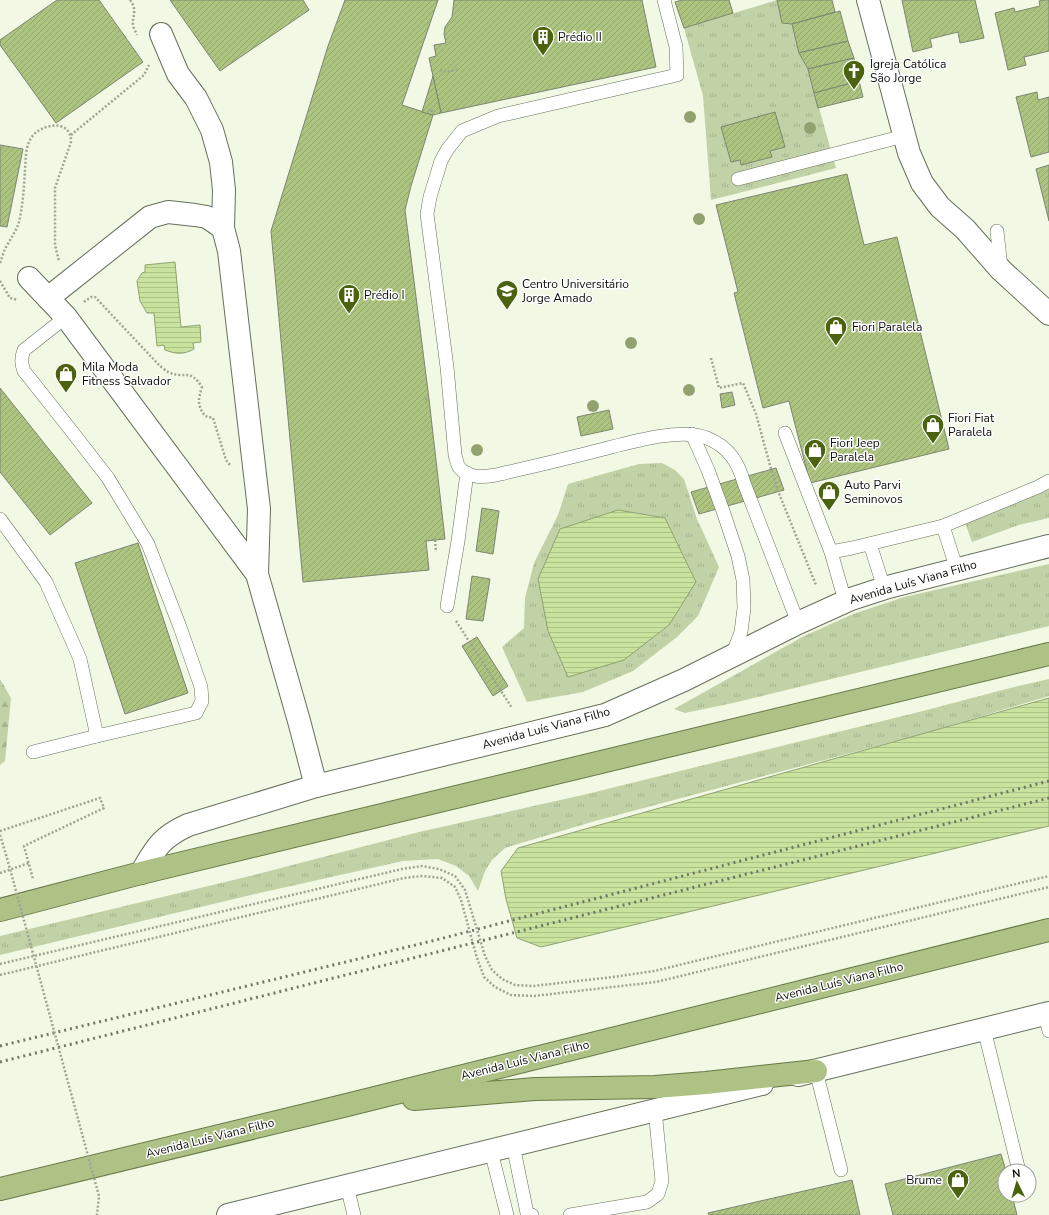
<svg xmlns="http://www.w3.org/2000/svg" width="1049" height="1215" font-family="'Nunito Sans',sans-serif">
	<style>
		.grass { fill: url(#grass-tufts) }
		.forest { fill: url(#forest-firs) }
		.water { fill: url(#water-rules); stroke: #90a270 }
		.building { fill: url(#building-hatch); stroke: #7d8572 }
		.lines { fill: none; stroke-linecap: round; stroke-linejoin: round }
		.service-casing { stroke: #676f5c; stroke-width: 14 }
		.minor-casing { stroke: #676f5c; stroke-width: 24 }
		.secondary-casing { stroke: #676f5c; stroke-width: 24 }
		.trunk-casing { stroke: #677945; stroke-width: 24 }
		.path { stroke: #9ea494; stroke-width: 2.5; stroke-dasharray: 2 2; stroke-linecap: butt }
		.service { stroke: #fff; stroke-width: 13 }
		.minor { stroke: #fff; stroke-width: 22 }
		.secondary { stroke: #fff; stroke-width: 22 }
		.trunk { stroke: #aec286; stroke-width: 22 }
		.rail { stroke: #707668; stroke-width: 3; stroke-dasharray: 2 4; stroke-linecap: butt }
		.path-bridge { stroke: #9ea494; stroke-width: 2.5; stroke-dasharray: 2 2; stroke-linecap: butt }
		.tree { fill: #92a26f }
		.labels { text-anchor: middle; stroke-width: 3; stroke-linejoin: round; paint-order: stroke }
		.poi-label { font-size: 12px; fill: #0b0e07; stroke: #fff; text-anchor: start }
		.street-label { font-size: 12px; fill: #0b0e07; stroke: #fff }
	</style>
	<defs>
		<pattern id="grass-tufts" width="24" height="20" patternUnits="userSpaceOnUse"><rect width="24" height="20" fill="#c2d2a7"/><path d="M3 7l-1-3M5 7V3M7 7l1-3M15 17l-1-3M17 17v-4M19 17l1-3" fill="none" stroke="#a5b38e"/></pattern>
		<pattern id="forest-firs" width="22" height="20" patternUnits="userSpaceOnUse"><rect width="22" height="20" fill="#c2d2a7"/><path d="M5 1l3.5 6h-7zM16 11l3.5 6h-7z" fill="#a5b38e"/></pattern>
		<pattern id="water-rules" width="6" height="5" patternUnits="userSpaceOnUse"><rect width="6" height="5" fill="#c9e29d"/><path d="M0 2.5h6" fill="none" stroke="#abc186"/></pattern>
		<pattern id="building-hatch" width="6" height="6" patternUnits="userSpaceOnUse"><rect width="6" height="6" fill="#acc480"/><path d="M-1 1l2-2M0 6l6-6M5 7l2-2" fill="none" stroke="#93a76d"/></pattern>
	</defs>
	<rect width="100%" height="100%" fill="#f1f9e4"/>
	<g class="grass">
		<path d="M777,0L782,23L792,24L799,53L808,69L836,168L711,200L703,96L684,28Z"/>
		<path d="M662,463L675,470L684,479L697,519L719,567L698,616L677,637L633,671L583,692L527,702L502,647L524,628L525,598L534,563L558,515L568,484L639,464Z"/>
		<path d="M1049,489V518L1019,525L972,542L965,523Z"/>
		<path d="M1049,564V626L733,703L685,713L674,709L804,636L853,614L904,597Z"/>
		<path d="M1049,679V696L926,733L595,821L505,848L492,860L485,871L478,891L469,876L456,866L438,859L403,861L255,894L0,955V936L250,876L419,832L587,794L923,711L1010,688Z"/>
	</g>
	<path class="forest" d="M0,679L11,698L5,761L0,765Z"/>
	<g class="water">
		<path d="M175,262L181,327L200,325L201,342L193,343L194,349C183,355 176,354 165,350L164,345L157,346L154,313H147L140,301L137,281L142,273L145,272V265Z"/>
		<path d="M618,510L665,518L696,582L669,625L624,660L568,677L548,631L538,579L560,529Z"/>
		<path d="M1049,698V826L541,947L517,938L506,899L501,871L518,848Z"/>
	</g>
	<g class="building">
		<path d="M57,0H99L143,62L56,123L0,45V40Z"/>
		<path d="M170,0H303L309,10L220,71Z"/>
		<path d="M345,0H438L402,105L433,115L411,186L405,210L429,399L445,539L426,541L429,570L303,582L271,231L328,46Z"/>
		<path d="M454,0H642L656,67L441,113L429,58L436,56L434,45L446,43L444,34L445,27L452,17Z"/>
		<path d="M682,0H729L733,13L684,28L675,2Z"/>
		<path d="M777,0H832L835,12L792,24L782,23Z"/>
		<path d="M902,0H975L984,38L960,43L958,32L930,39L932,47L913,52Z"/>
		<path d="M1043,0H1049V51L1024,57L1026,65L1008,70L995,13L1014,8L1015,12L1040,6L1039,1Z"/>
		<path d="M840,11L848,41L799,53L792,24Z"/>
		<path d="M848,41L854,58L808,69L799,53Z"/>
		<path d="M854,58L859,81L814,93L808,69Z"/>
		<path d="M433,76L441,113L433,115L422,112Z"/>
		<path d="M859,81L863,97L818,108L814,93Z"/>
		<path d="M1037,92L1038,100L1049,97V152L1031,157L1016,97Z"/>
		<path d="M775,112L785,147L770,151L772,157L741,165L740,160L731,162L721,127Z"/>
		<path d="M0,145L23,149L7,227L0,226Z"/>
		<path d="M1049,165V221L1036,169Z"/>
		<path d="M847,174L864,245L897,237L949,449L810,483L789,401L763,408L734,293L738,292L716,205Z"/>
		<path d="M0,388L92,503L50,535L0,472Z"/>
		<path d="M732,392L735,405L722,408L720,394Z"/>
		<path d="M609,410L613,429L581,436L577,417Z"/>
		<path d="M776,468L784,490L699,514L691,492Z"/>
		<path d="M482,508L499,511L493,554L476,551Z"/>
		<path d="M138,543L188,693L125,714L75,563Z"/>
		<path d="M472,576L490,579L483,621L466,619Z"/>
		<path d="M477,637L508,686L493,696L462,646Z"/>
		<path d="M1001,1154L1006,1171L1005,1195H1012L1017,1215H893L885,1184Z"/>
		<path d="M852,1180L860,1215H709L708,1213Z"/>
	</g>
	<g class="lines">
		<g class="service-casing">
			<g id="service">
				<path d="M664,0L676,47L677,75L498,116L462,131L447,150L441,161L430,197L427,214L447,367L455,455C456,458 457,464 459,467C468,479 484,477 496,475C526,468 557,461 588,453C619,446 677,426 707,438C729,447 738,462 744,483L798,623"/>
				<path d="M738,179L904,136"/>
				<path d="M997,231L1001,268"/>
				<path d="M785,433L831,552L852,548L943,526L1038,487L1049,481"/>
				<path d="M692,434L708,470L723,511L738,556L743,580L744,608L741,632L732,656"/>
				<path d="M0,519L46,582L80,659L97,736L196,713L202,701L201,687L180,627L148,544L108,478L70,429L24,371C21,363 21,358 24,350L66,317"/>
				<path d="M943,526L957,570"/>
				<path d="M870,544L884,588"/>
				<path d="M831,552L845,601"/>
				<path d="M447,606L458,541L467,473"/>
				<path d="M33,752L97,736"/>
				<path d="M1045,1014L1049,1031"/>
				<path d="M984,1029L1019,1171"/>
				<path d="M816,1071L841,1170"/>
				<path d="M513,1145L527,1213L532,1215"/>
				<path d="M491,1151L507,1215"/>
				<path d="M347,1186L354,1215"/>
				<path d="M570,1215L647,1202L658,1194L662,1181L655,1110"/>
			</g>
		</g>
		<g class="minor-casing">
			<g id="minor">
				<path d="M161,34L178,74L196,98L212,130L221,162L224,190L223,228"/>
				<path d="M29,278L66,317L257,574"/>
				<path d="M48,298L150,217L168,212L195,215L207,217L223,228L229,251L259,509L257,574L299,721L316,786"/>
			</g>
		</g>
		<g class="secondary-casing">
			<g id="secondary">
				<path d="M868,0L909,153L922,183L940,207L965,229L1001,270L1049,314"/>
				<path d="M141,873C156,848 160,838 188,825L316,786L605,715L684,680L798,623L851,599L888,587L1049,546"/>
				<path d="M798,1075L1049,1013"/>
				<path d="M228,1215L762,1084"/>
			</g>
		</g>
		<g class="trunk-casing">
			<g id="trunk">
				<path d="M0,910L141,873L1049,654"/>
				<path d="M414,1099L535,1089L655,1087L706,1083L816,1071"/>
				<path d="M0,1189L347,1105L1049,930"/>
			</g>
		</g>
		<g class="path">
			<path d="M130,0C138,11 132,15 133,26C134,29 136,32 137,35"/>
			<path d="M440,70L447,72L459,69"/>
			<path d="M429,111L430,109L432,111V113"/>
			<path d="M71,135L144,75L149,65"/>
			<path d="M0,263C2,258 3,253 5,249C10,239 16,232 19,222C23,205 24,187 25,170C26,160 25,149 30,140C37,124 72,117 71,142L55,188V245L59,261"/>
			<path d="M0,281L10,298L18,300"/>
			<path d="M84,302L91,297H95L158,364C161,367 165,370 168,372C185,380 189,367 202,387C198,400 197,405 205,416L213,418L226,460L230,465"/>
			<path d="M711,358L719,388L743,383L756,414L771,469L778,491L816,585"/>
			<path d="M425,399H429"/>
			<path d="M435,540L436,552"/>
			<path d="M456,621L512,708"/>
			<path d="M0,831L100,798L104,808L24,846L33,879"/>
			<path d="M0,835L7,858"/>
			<path d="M0,873L29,863"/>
			<path d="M0,964L402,869L422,866L439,869L455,876L465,890L485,956L492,970L502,979L515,985L533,986L613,977L654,971L1049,876"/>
			<path d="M0,975L404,878L422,876L442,878L455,887L461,900L477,958L484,977L495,987L511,995L534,996L656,982L1049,887"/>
		</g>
		<use href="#service" class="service"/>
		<use href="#minor" class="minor"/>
		<use href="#secondary" class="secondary"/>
		<use href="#trunk" class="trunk"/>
		<g class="rail">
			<path d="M0,1046L432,941L1049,781"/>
			<path d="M0,1062L1049,798"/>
		</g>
		<path class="path-bridge" d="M7,858L99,1196L97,1215"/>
	</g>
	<g class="tree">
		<circle cx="690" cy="117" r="6"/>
		<circle cx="810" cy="128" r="6"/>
		<circle cx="699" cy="219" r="6"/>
		<circle cx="631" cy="343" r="6"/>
		<circle cx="689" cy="390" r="6"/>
		<circle cx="593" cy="406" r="6"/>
		<circle cx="477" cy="450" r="6"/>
	</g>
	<defs>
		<g id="building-pin" transform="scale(1.15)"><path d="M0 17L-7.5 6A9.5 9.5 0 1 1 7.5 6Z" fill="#4b620f" stroke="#fff"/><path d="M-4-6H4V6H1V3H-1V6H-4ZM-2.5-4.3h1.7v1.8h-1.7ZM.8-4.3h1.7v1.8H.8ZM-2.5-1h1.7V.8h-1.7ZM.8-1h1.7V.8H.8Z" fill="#fff"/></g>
		<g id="church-pin" transform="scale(1.15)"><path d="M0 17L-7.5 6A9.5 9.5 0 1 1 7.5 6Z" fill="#4b620f" stroke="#fff"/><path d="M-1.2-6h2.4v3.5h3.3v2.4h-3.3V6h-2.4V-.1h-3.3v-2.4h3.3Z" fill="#fff"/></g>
		<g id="university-pin" transform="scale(1.15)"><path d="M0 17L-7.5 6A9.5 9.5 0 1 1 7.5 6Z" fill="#4b620f" stroke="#fff"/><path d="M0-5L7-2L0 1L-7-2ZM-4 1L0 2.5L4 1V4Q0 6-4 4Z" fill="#fff"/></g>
		<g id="shop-pin" transform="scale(1.15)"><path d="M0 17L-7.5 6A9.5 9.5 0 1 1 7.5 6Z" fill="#4b620f" stroke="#fff"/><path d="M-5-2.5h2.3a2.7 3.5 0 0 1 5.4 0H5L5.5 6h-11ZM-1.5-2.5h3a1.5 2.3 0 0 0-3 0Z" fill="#fff"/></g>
	</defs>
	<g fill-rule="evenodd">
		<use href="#building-pin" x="543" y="37"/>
		<use href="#church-pin" x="854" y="71"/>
		<use href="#university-pin" x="507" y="291"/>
		<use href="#building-pin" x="349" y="295"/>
		<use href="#shop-pin" x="836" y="327"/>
		<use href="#shop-pin" x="66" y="374"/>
		<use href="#shop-pin" x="933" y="425"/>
		<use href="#shop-pin" x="815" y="450"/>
		<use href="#shop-pin" x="829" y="492"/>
		<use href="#shop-pin" x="958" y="1180"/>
	</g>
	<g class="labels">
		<g class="poi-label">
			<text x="558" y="41">Prédio II</text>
			<text x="870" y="68">Igreja Católica<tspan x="870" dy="14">São Jorge</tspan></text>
			<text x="522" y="288">Centro Universitário<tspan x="522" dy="14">Jorge Amado</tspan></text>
			<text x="364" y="299">Prédio I</text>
			<text x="852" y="331">Fiori Paralela</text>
			<text x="82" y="371">Mila Moda<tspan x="82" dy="14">Fitness Salvador</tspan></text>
			<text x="948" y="422">Fiori Fiat<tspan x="948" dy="14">Paralela</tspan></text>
			<text x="830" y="447">Fiori Jeep<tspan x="830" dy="14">Paralela</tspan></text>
			<text x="844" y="489">Auto Parvi<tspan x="844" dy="14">Seminovos</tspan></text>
			<text x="942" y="1184" text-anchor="end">Brume</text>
		</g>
		<g class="street-label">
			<text transform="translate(913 582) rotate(-16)" y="4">Avenida Luís Viana Filho</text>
			<text transform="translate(546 728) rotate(-15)" y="4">Avenida Luís Viana Filho</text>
			<text transform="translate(839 982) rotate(-14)" y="4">Avenida Luís Viana Filho</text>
			<text transform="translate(525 1060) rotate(-14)" y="4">Avenida Luís Viana Filho</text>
			<text transform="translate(210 1138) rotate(-14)" y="4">Avenida Luís Viana Filho</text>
		</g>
	</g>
	<g transform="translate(1017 1183) rotate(355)"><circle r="19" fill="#ffffff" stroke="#9d9f9c"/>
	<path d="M0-3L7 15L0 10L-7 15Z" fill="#4b620f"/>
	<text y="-6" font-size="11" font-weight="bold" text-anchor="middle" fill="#0b0e07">N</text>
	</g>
</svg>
